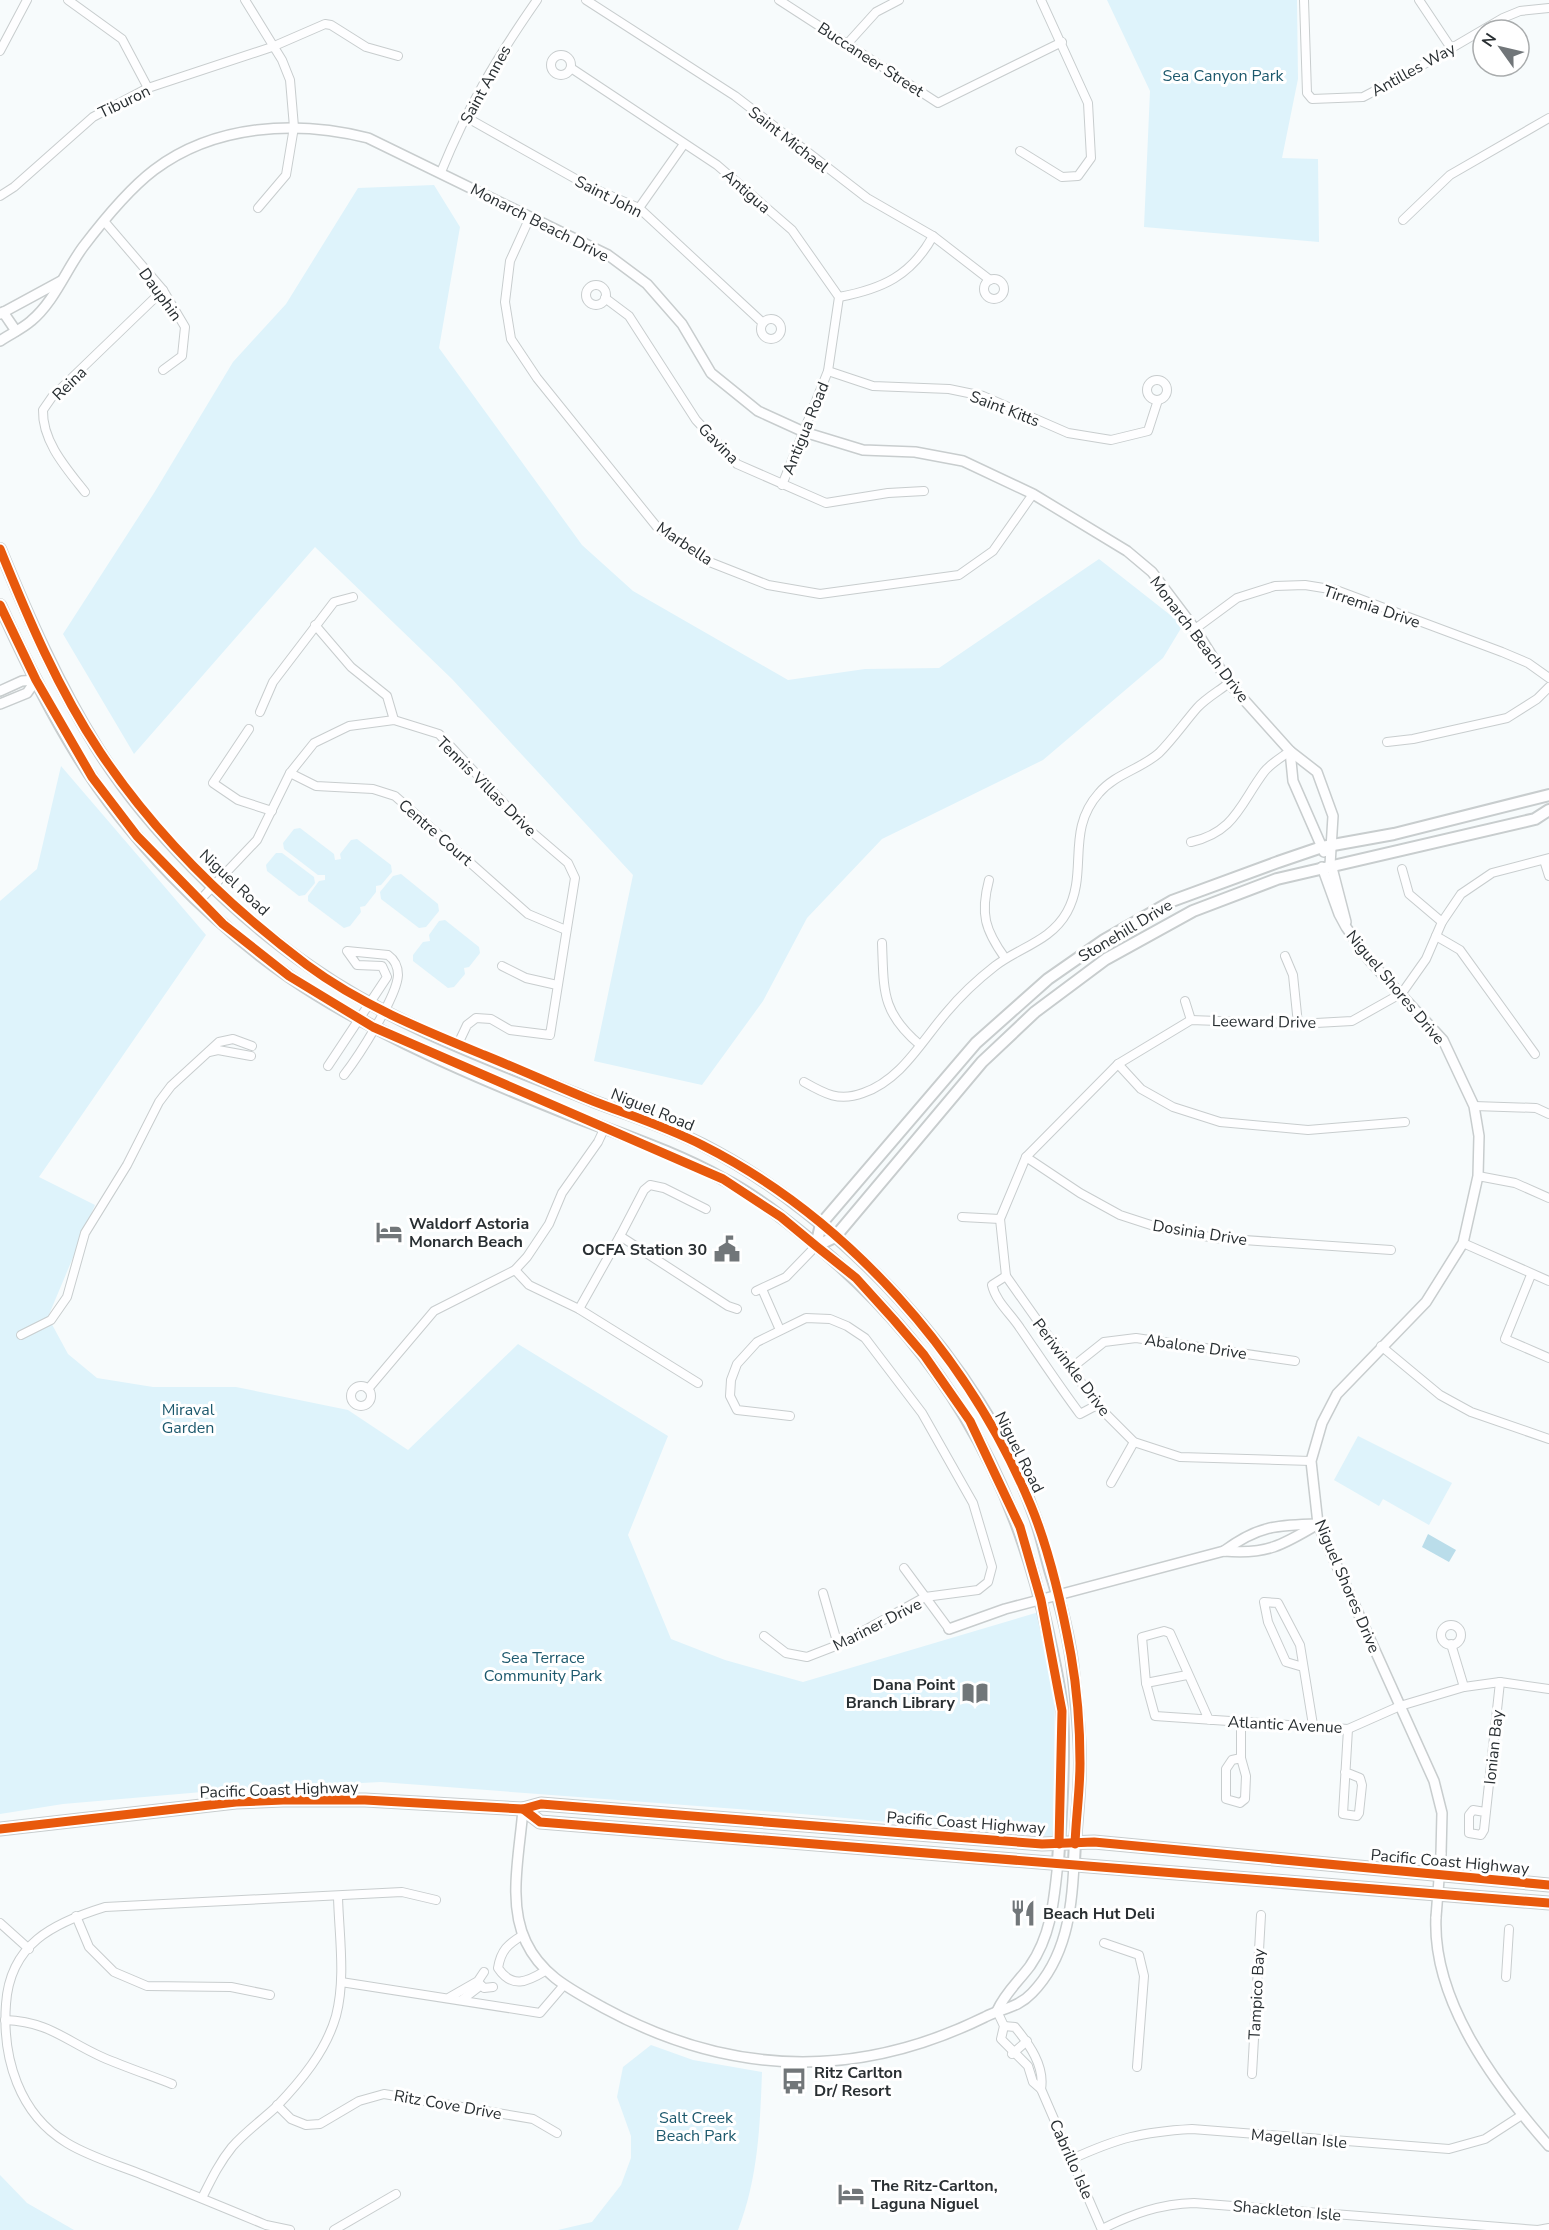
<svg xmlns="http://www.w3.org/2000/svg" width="1549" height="2230" font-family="'Nunito Sans',sans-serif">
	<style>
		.green { fill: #def3fb }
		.water { fill: #baddea }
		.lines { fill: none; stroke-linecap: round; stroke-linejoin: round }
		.minor-casing { stroke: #c8cdce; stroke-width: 10 }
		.tertiary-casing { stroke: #c8cdce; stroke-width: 12 }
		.secondary-casing { stroke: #c8cdce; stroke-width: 14 }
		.trunk-casing { stroke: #c8cdce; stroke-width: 15 }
		.minor { stroke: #fefeff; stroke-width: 8 }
		.tertiary { stroke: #fefeff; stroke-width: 9 }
		.secondary { stroke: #fefeff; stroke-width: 10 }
		.trunk { stroke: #fefeff; stroke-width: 12 }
		.tertiary-bridge-casing { stroke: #c8cdce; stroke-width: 12; stroke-linecap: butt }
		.tertiary-bridge { stroke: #fefeff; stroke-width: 9 }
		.cycleway-casing { stroke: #fff; stroke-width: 13 }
		.cycleway { stroke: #e8590c; stroke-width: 9 }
		.labels { text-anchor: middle; stroke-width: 6; stroke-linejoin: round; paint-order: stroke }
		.street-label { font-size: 16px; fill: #292f32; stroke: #fff }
		.park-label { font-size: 16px; fill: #1d596d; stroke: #fff }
		.poi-label { font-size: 16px; font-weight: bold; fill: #292f32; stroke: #fff; text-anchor: start }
	</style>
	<rect width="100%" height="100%" fill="#f7fbfc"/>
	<g class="green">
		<path d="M1107,0H1297L1298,79L1282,158L1318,159L1319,242L1144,227L1150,91Z"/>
		<path d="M434,185L460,227L439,348L582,545L633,591L788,680L865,669L939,668L1099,559L1183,625L1163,658L1043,760L882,839L807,918L763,1001L702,1085L594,1061L633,875L452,679L315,547L134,754L63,634L154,493L233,362L286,304L358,188Z"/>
		<path d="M61,766L206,935L39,1177L95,1205L48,1317L68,1354L97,1378L153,1387H236L348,1410L408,1450L518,1344L668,1436L628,1535L671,1639L725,1660L803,1682L1039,1612L1055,1690L1053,1837L790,1813L381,1782L237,1789L63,1804L0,1814V901L37,869Z"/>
		<path d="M300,828L334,854L335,860L341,859L340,854L351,840L357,839L391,865L392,872L381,885L376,886V892L365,906L360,907L361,912L350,926L344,928L308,901V896L319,881L325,880V875H318L284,849L283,843L294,829Z"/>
		<path d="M276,853H282L314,877L315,883L305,895L299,896L267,871L266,865Z"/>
		<path d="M401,874L438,904L439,911L426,927L419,928L381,899L380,892L393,876Z"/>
		<path d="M445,920L479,947L480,953L469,967L464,968L465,974L454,987L448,988L413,961V955L423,942L430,941L429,935L439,921Z"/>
		<path d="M1358,1436L1452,1483L1429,1525L1383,1499L1379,1506L1334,1480Z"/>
		<path d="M651,2045L693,2060L762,2072C760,2127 758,2179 738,2230H558L592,2222L621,2185L631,2158V2136L617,2097L623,2067Z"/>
		<path d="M0,2175L27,2203L74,2230H0Z"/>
	</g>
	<path class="water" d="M1428,1534L1456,1550L1449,1562L1422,1547Z"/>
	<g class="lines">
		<g class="minor-casing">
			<g id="minor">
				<path d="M68,0L122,39L148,88"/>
				<path d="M245,0L282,60L290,80L294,127L286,175L258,208"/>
				<path d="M586,0L735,96L867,198L933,236L990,280"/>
				<path d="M779,0L938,103L1062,42"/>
				<path d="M1304,0L1307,93L1312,99L1363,97L1409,73L1503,18L1520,11L1549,8"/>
				<path d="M1419,0L1451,48"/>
				<path d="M848,43L876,12L899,0"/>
				<path d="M0,51L27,0"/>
				<circle cx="561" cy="65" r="10"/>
				<path d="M571,68L717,165L792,230L839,297L828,371L782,485"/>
				<path d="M464,116L590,187L639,208L763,323"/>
				<path d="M1020,151L1062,177L1078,176L1091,158L1088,103L1041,0"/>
				<path d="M441,172C468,106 496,59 537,0"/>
				<path d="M0,196L14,187L93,117L148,88L272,47L325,24L331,25L366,47L398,56"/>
				<path d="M639,208L684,144"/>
				<path d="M530,217L510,261L505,302L511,339L537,378L657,527L707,561L768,585L820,594L959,575L993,551L1033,494"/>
				<path d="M1403,220L1450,175L1549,118"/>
				<path d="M104,221L163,290L185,327L182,356L163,370"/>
				<circle cx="994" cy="289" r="10"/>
				<circle cx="596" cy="295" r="10"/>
				<path d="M839,297C882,289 911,276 933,236"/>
				<path d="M605,298L629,316L696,420L737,464L826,503L888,493L924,491"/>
				<circle cx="771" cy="329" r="10"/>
				<path d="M828,371L873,386L949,389L983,396L1068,433L1111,440L1148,431L1158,400"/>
				<circle cx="1157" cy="390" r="10"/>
				<path d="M85,492C66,468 42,441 43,410L52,397L163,290"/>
				<path d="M315,625L351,667L387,696L394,720"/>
				<path d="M1195,629L1237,598L1275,586L1305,585L1336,590L1502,652L1528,663L1549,678"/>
				<path d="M260,712L273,682L334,602L353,597"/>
				<path d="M249,729L213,783L238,800L272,811"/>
				<path d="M1387,742L1413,739L1507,718L1537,699L1549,687"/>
				<path d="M290,773L316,786L373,789L395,796L528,914L566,930"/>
				<path d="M1191,842C1235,832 1240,804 1264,772C1270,764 1282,757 1290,751"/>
				<path d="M1544,860L1549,876"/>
				<path d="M1402,869L1409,894L1442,922"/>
				<path d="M989,880C980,914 985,930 1005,958"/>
				<path d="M200,900L257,840L290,773L314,743L349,726L394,720L439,734L526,827L568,863L575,878L550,1035L510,1030L491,1019L476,1018L467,1025L458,1044"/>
				<path d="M1436,936L1460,950L1535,1054"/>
				<path d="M882,943C884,991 881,1012 920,1045"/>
				<path d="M1285,956L1293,975L1298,1024"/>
				<path d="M502,966L526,978L557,985"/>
				<path d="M1185,1001L1191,1020"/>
				<path d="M209,1052L218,1050L251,1056"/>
				<path d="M1118,1064L1141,1089L1173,1107L1220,1122L1308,1130L1405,1122"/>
				<path d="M328,1066L387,977L382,966L357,965L347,951L388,955C395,960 398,967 398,975C397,997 358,1057 344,1075"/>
				<path d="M804,1082C825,1094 839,1102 863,1093C901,1080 921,1042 946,1013C961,995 977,980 995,966C1020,947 1051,941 1067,912C1089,872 1065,831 1099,793C1115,774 1141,769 1159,753C1173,739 1184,723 1197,708C1206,698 1219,691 1229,683"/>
				<path d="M1474,1106L1536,1108L1549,1114"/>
				<path d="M1026,1157L1080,1193L1120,1215L1160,1228L1215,1238L1391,1250"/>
				<path d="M1478,1176L1515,1183L1549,1198"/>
				<path d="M962,1217L1000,1219"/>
				<path d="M620,1236L644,1190L650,1185L664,1188L706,1209"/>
				<path d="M1463,1243L1549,1281"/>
				<path d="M515,1270L529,1285L579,1309L698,1383"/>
				<path d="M1531,1275L1505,1339L1549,1358"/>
				<path d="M1006,1276L992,1285C996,1302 1011,1314 1020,1328C1040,1357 1059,1386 1080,1414L1097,1405"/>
				<path d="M762,1289L780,1330"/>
				<path d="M756,1291L786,1277L816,1246"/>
				<path d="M579,1309L620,1236L728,1306L737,1309"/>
				<path d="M21,1335L51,1320L67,1297L85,1233L127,1165L159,1102L171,1086L219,1042L233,1039L252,1046"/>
				<path d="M1381,1346L1440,1395L1471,1412L1549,1439"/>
				<path d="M1070,1369L1104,1342L1136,1338L1295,1361"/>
				<circle cx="361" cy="1396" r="10"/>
				<path d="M368,1389L434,1311L515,1270L527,1257L549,1224L562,1193L598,1142L605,1127"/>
				<path d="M1311,1461L1180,1457L1134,1442L1097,1405L1006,1276L1000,1219L1026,1157L1118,1064L1191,1020L1298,1024L1352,1021L1402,993L1426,959L1442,922L1461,894L1492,873L1549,858"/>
				<path d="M1111,1483L1134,1442"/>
				<path d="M904,1568L949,1629"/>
				<path d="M823,1593L838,1645"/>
				<circle cx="1451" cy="1635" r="10"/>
				<path d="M764,1636L786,1653L807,1657L838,1645L925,1597L978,1590L988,1582L992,1567L973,1503L922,1413L865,1338L847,1326L830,1319L806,1318L757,1342L737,1364L731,1380L730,1396L737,1410L790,1416"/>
				<path d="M1451,1644L1464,1687"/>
				<path d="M1303,1667L1286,1662L1268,1622L1264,1602L1278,1603L1300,1645L1313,1725"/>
				<path d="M1146,1683L1187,1675"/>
				<path d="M1209,1720L1170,1633L1164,1631L1142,1637L1146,1683L1155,1716L1348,1729L1400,1706L1464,1687L1500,1682L1549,1689"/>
				<path d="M1241,1758L1246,1776L1245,1799L1240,1803L1226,1799V1769L1232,1760L1241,1758V1723"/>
				<path d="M1345,1772L1360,1778L1362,1785L1359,1813L1357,1816L1343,1814L1348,1729"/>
				<path d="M1485,1812L1473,1810L1469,1815V1833L1481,1835L1484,1830L1500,1682"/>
				<path d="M76,1916L89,1947L114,1972L147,1986L231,1987L270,1995"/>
				<path d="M0,1923L29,1949"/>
				<path d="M523,1935C508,1944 501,1950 498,1968C512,1989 527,1982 545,1971"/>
				<path d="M1104,1943L1139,1955L1144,1976L1137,2067"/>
				<path d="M1506,1977L1509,1929"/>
				<path d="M341,1982L540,2013L564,1985"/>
				<path d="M478,1982L484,1988L493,1987"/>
				<path d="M450,1997L478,1981L484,1972"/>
				<path d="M463,1999L480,1986"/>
				<path d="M997,2011L1004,2026L1001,2039L1028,2066L1033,2082L1041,2089L1102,2230"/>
				<path d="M5,2020C50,2022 64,2040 102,2057C125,2067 149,2075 172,2084"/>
				<path d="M1004,2026L1015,2027C1029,2044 1045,2066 1041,2089"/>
				<path d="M1012,2054L1027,2041"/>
				<path d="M1252,2074L1261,1915"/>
				<path d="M277,2105L291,2119L306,2125L320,2124L359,2101L384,2094L533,2119L557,2133"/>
				<path d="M1072,2159C1118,2138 1141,2132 1192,2129L1449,2149L1485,2139L1522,2115"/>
				<path d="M202,2198C211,2180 219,2163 232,2147C245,2132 262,2120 276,2107C301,2081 326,2051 336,2016C346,1978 339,1935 338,1897"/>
				<path d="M1102,2229C1132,2214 1160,2204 1194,2203L1538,2230L1549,2228"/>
				<path d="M290,2230L266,2225C225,2208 184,2191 143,2175C118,2165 90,2157 67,2143C19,2114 2,2058 6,2004C10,1944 53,1923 105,1907L402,1892L436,1900"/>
				<path d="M334,2230L396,2194"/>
			</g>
		</g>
		<g class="tertiary-casing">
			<g id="tertiary">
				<path d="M3,312L16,331"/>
				<path d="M0,314L61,281"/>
				<path d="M0,341C10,334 22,329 31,321C54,302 66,270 83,247C102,222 129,189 154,170C215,124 297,120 368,138L608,255L647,284L682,324L711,373L758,411L804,432L863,450L915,452L963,461L1033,494L1127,551L1152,572L1195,629L1229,683L1290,751L1317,772L1333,816L1330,865"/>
				<path d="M0,691L22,681L36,680"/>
				<path d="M0,704L27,693L36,680"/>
				<path d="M1290,751L1293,781L1324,852"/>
				<path d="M1331,864L1346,922"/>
				<path d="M1322,867L1339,914L1346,927L1369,960L1443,1040L1474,1106L1479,1136L1478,1176L1463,1243L1426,1302L1337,1394L1322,1423L1311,1461L1318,1524L1434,1781L1442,1813L1441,1854"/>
				<path d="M1224,1551C1258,1526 1276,1525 1317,1524"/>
				<path d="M949,1629L1005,1609L1224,1551C1266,1555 1283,1545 1318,1524"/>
				<path d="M523,1809C520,1851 507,1903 526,1942C542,1976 572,1990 604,2008C729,2076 855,2081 985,2017C1002,2008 1018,2008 1032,1993C1066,1958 1072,1910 1074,1863"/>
				<path d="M1436,1917C1432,2001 1496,2086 1549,2146"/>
				<path d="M997,2011C1005,1993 1018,1982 1030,1966C1052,1934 1054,1899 1058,1862"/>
			</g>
		</g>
		<g class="secondary-casing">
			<g id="secondary">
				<path d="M0,549C28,617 57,683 96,746C145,826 234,915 312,968C397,1027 497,1062 593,1101C629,1115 668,1127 703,1145C841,1216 981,1364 1033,1512C1041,1532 1045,1553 1051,1573C1060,1602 1068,1633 1072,1662C1076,1695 1080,1730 1080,1763C1080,1796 1075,1830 1074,1863"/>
				<path d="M0,605C23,656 48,707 77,754C126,836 212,923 290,977C375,1035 481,1079 576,1117C625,1136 677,1153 723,1179C754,1195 783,1218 810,1240C938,1344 1014,1472 1048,1633C1053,1658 1060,1685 1062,1711C1065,1758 1061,1814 1058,1862"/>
				<path d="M816,1246L821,1224L976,1043L1048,979L1104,940L1172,901L1278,862L1322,847L1394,834L1549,795"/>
				<path d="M816,1246L835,1237L982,1062L1035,1012L1106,959L1193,911L1277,879L1535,819L1549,810"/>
			</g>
		</g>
		<g class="trunk-casing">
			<g id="trunk">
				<path d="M523,1809L540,1822L1549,1903"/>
				<path d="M0,1829L236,1802L283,1800H365L523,1809L541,1804L1042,1844L1094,1842L1549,1885"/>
			</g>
		</g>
		<use href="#minor" class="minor"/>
		<use href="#tertiary" class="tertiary"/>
		<use href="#secondary" class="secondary"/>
		<use href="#trunk" class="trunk"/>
		<g class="tertiary-bridge-casing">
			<path id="tertiary-bridge" d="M1436,1917L1441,1854"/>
		</g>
		<use href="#tertiary-bridge" class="tertiary-bridge"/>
		<g class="cycleway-casing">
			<g id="cycleway">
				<path d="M0,549C28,618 58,689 100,752C155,834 228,906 307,965C361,1005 423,1030 484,1055C521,1070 556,1086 593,1101C629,1115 667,1127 702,1145C847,1218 969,1356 1031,1506C1050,1552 1062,1606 1071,1655C1077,1689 1080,1728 1080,1763C1080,1790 1076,1817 1075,1844"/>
				<path d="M0,605L36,680L92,777L137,836L223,924L289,976L373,1027L723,1179L781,1217L816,1246L856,1278L894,1320L924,1355L970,1421L1020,1527L1041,1600L1062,1711L1059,1844"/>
				<path d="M523,1809L540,1822L1549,1903"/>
				<path d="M0,1829L236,1802L283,1800H365L523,1809L541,1804L1042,1844L1094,1842L1549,1885"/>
			</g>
		</g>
		<use href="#cycleway" class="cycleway"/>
	</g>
	<defs>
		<g id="hotel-bare" transform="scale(2.07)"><path d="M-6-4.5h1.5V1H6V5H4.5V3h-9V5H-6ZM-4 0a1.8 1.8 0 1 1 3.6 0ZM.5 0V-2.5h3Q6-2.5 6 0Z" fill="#717679" stroke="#fff" stroke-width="2.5" paint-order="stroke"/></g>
		<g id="civic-bare" transform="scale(2.07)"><path d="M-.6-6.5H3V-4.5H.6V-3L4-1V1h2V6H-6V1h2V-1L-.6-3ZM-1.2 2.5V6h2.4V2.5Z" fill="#717679" stroke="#fff" stroke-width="2.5" paint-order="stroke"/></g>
		<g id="library-bare" transform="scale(2.07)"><path d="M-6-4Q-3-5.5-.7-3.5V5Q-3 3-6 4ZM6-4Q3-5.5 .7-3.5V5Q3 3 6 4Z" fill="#717679" stroke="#fff" stroke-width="2.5" paint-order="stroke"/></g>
		<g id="restaurant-bare" transform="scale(2.07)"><path d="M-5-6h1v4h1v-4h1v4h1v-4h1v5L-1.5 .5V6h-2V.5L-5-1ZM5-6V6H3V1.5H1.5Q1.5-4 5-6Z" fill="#717679" stroke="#fff" stroke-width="2.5" paint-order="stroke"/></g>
		<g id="bus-bare" transform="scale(2.07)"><path d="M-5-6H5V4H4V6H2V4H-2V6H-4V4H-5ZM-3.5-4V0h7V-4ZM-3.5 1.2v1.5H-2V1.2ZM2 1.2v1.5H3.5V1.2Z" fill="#717679" stroke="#fff" stroke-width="2.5" paint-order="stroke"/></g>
	</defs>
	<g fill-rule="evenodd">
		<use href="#hotel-bare" x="389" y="1232"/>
		<use href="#civic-bare" x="727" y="1249"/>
		<use href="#library-bare" x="975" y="1693"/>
		<use href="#restaurant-bare" x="1023" y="1913"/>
		<use href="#bus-bare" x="794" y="2081"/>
		<use href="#hotel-bare" x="851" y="2194"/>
	</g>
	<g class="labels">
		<g class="street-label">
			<text transform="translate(871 59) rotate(33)" y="6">Buccaneer Street</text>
			<text transform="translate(1413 69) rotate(-29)" y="6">Antilles Way</text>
			<text transform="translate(485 84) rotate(-61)" y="6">Saint Annes</text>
			<text transform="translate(124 101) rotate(-26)" y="6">Tiburon</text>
			<text transform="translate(789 139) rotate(38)" y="6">Saint Michael</text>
			<text transform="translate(747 191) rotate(41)" y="6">Antigua</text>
			<text transform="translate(609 196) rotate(27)" y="6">Saint John</text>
			<text transform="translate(540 222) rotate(27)" y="6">Monarch Beach Drive</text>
			<text transform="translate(161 294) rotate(54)" y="6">Dauphin</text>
			<text transform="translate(69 383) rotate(-44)" y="6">Reina</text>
			<text transform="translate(1005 408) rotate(21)" y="6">Saint Kitts</text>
			<text transform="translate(805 428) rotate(-68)" y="6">Antigua Road</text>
			<text transform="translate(719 443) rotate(45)" y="6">Gavina</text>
			<text transform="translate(685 543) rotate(34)" y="6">Marbella</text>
			<text transform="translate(1372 606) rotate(19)" y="6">Tirremia Drive</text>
			<text transform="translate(1200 639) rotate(53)" y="6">Monarch Beach Drive</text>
			<text transform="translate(487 786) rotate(45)" y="6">Tennis Villas Drive</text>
			<text transform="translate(436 832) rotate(41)" y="6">Centre Court</text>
			<text transform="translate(235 882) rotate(43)" y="6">Niguel Road</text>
			<text transform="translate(1125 930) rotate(-31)" y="6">Stonehill Drive</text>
			<text transform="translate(1396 987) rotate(50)" y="6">Niguel Shores Drive</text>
			<text transform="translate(1264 1021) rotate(1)" y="6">Leeward Drive</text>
			<text transform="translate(653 1109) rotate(22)" y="6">Niguel Road</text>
			<text transform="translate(1200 1232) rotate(9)" y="6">Dosinia Drive</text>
			<text transform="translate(1196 1346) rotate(8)" y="6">Abalone Drive</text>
			<text transform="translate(1072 1367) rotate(53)" y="6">Periwinkle Drive</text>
			<text transform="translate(1020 1452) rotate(63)" y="6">Niguel Road</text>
			<text transform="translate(1348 1586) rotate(67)" y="6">Niguel Shores Drive</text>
			<text transform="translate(877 1624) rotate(-27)" y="6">Mariner Drive</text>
			<text transform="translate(1285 1724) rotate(3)" y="6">Atlantic Avenue</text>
			<text transform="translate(1493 1747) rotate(-84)" y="6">Ionian Bay</text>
			<text transform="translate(279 1789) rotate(-2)" y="6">Pacific Coast Highway</text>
			<text transform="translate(966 1822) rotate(4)" y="6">Pacific Coast Highway</text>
			<text transform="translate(1450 1861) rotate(5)" y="6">Pacific Coast Highway</text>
			<text transform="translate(1256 1994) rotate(-87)" y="6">Tampico Bay</text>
			<text transform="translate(448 2104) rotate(10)" y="6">Ritz Cove Drive</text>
			<text transform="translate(1299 2138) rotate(5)" y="6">Magellan Isle</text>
			<text transform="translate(1072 2159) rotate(66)" y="6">Cabrillo Isle</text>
			<text transform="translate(1287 2210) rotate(5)" y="6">Shackleton Isle</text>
		</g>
		<g class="park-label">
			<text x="1223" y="81">Sea Canyon Park</text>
			<text x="188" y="1415">Miraval<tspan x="188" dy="18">Garden</tspan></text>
			<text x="543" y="1663">Sea Terrace<tspan x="543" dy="18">Community Park</tspan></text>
			<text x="696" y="2123">Salt Creek<tspan x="696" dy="18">Beach Park</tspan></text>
		</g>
		<g class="poi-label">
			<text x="409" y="1229">Waldorf Astoria<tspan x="409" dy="18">Monarch Beach</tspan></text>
			<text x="707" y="1255" text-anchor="end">OCFA Station 30</text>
			<text x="955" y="1690" text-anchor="end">Dana Point<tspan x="955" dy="18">Branch Library</tspan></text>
			<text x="1043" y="1919">Beach Hut Deli</text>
			<text x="814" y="2078">Ritz Carlton<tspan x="814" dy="18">Dr/ Resort</tspan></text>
			<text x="871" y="2191">The Ritz-Carlton,<tspan x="871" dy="18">Laguna Niguel</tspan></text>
		</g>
	</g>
	<g transform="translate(1501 48) rotate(304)"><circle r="28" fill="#ffffff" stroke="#a9acad" stroke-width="1.5"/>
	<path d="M0-4.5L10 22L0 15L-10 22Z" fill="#717679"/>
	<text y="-9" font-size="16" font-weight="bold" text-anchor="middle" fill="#292f32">N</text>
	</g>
</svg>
